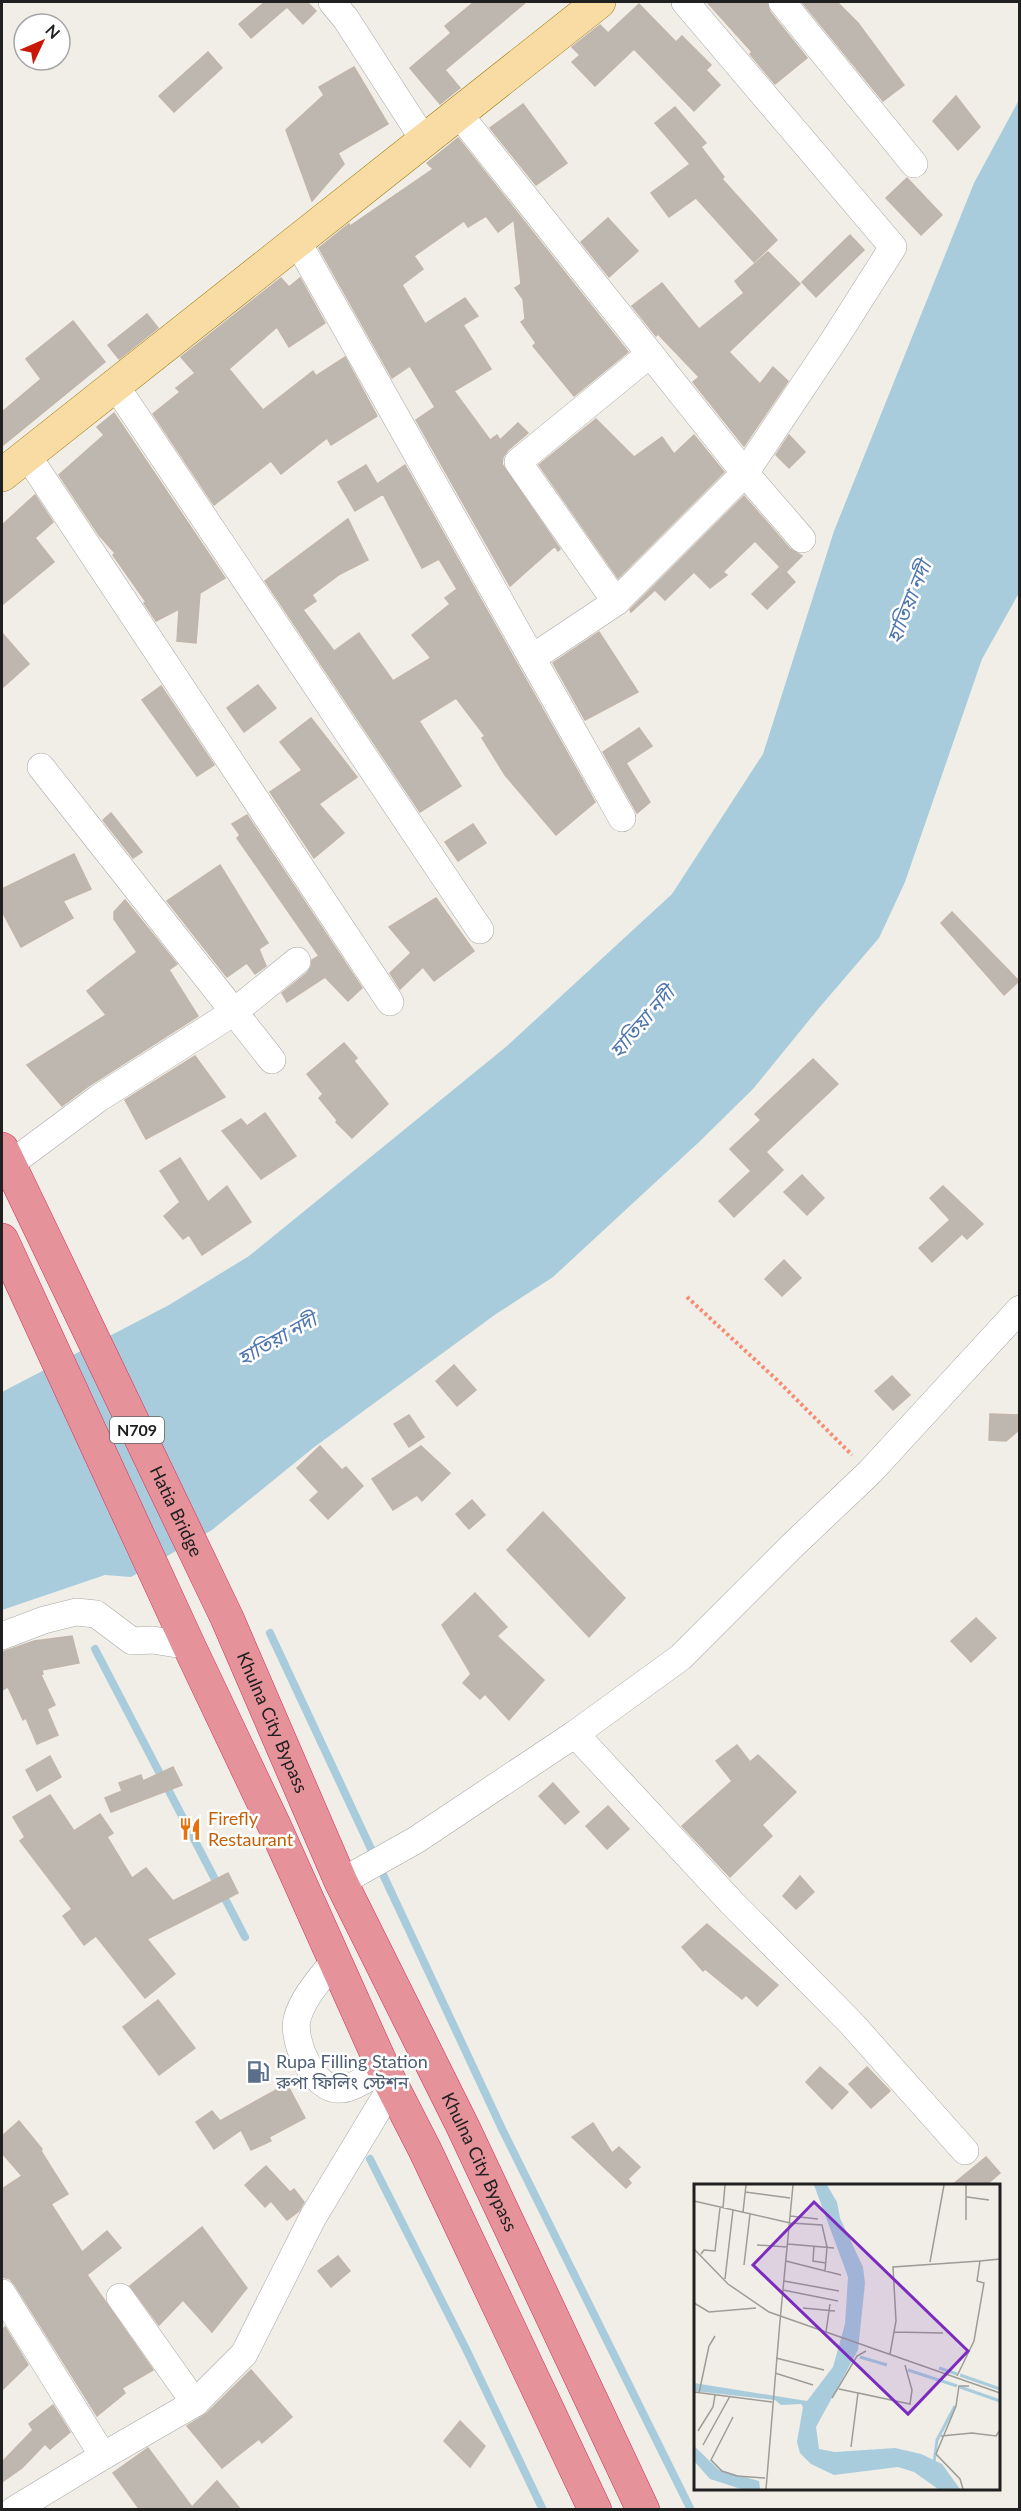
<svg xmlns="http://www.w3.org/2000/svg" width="1021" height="2511" font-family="Lato,'Noto Sans Bengali',sans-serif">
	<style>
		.water { fill: #a9ccdd }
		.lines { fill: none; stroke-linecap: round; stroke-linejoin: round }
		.stream { stroke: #a9ccdd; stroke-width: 8 }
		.building { fill: #bdb7b0; stroke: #c2b6aa; stroke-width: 1.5 }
		.minor-casing { stroke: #a7a7a7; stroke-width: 28 }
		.major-casing { stroke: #987404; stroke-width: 34 }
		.highway-casing { stroke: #d62c57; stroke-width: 34 }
		.path { stroke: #f68c73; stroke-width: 4; stroke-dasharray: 3 3; stroke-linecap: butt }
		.minor { stroke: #fff; stroke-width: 27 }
		.major { stroke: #f9dca3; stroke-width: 33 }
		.highway { stroke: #e5929a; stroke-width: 33 }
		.labels { text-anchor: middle; stroke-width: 5; stroke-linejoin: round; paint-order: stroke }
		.shield { fill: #fff; stroke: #636363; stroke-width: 1.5 }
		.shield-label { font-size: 16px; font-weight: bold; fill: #202020 }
		.street-label { font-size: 18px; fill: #202020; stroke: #fff }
		.food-label { font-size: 18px; fill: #c56008; stroke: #fff; text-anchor: start }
		.service-label { font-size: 18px; fill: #4e5e75; stroke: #fff; text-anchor: start }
		.water-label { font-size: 20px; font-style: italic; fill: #4e76ae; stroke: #fff }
		.inset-river { fill: none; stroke: #a9ccdd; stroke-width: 3 }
		.inset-road { fill: none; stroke: #9d9c97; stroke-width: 1.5 }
		.view { fill: #7b2cbf; fill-opacity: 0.15; stroke: #7b2cbf; stroke-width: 3 }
		.inset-edge { fill: none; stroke: #202020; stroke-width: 3 }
	</style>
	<rect width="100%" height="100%" fill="#f0eee7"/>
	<path class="water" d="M1019,100V593L982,659L905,882L879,938L819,1008L753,1089L698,1143L553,1277L496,1314L313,1448L212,1530L131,1577L105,1575L2,1610V1392L169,1305L249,1256L507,1046L672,894L763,754L834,531L974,183Z"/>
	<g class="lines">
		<g class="stream">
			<path d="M270,1633L503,2131L691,2510"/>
			<path d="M95,1649L245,1937"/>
			<path d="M370,2159L466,2349L543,2510"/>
		</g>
	</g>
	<g class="building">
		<path d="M265,2H307L316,11L303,24L287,7L251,38L239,24Z"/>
		<path d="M474,2H526L445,70L460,88L440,104L410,68L451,33L445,26Z"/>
		<path d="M707,2H767L770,12L807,58L775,84L750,54L752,52Z"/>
		<path d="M802,2H837L858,23L904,85L883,101Z"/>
		<path d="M639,4L676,42L682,36L711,65L706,70L720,85L694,111L634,49L595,86L572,62L580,55L572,47L600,25L608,33Z"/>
		<path d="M208,52L222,68L174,112L159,96Z"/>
		<path d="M354,67L388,124L338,153L344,164L312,201L286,130L324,95L319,87Z"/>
		<path d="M956,96L980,127L958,150L933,121Z"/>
		<path d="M523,104L567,163L536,185L490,128Z"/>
		<path d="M675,107L706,143L701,147L724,177L722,179L777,240L754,262L696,198L669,217L651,193L690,164L655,123Z"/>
		<path d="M458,138L628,352L574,396L533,346L536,343L521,322L525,319L523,299L515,288L521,284L514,220L498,232L486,216L468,227L464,221L414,256L423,269L402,285L425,324L465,298L478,316L463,325L491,369L454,391L490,440L497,435L500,440L518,423L528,433L508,450L503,457L502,464L560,549L558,551L555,546L510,586L416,420L435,407L410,366L392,378L319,248L349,224L350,226L433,169L427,163Z"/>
		<path d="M907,178L942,215L921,235L886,198Z"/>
		<path d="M608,218L638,251L609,277L581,242Z"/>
		<path d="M850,235L864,250L816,297L802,282Z"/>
		<path d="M768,252L800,284L729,352L760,384L773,367L788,381L744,446L693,382L699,377L658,334L656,336L632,306L662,283L699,329L744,293L735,281Z"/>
		<path d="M281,278L289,287L300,278L325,323L289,347L277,327L229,369L263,410L313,371L316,376L345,357L377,416L331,445L327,438L281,474L271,461L214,505L153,414L180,392L176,388L195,373L181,357Z"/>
		<path d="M147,314L158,328L119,359L108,345Z"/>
		<path d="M73,321L105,362L2,446V412L41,379L26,359Z"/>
		<path d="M114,413L225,578L200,593L196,643L177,641L179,609L156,621L144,603L146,602L113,555L115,553L99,535L59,475L104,435L97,427Z"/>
		<path d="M596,419L634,457L662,437L674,454L694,435L724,472L618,578L539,465Z"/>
		<path d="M789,435L805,452L789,468L776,455Z"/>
		<path d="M366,465L380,489L377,484L405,465L595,802L556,835L505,775L482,738L485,736L456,698L419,721L461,786L420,812L265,581L348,519L368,560L340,574L312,595L316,601L303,610L334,651L359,633L393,681L431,658L412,635L450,604L445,598L457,589L439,559L422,568L383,494L355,511L338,482Z"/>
		<path d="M35,495L53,522L35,538L54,562L2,605V525Z"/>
		<path d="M744,496L790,549L802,556L786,572L795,582L767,609L752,594L780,567L755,541L723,572L727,575L710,588L694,572L665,600L655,590L631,612L630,610Z"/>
		<path d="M599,632L638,692L585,720L553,663Z"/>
		<path d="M2,633L29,664L2,688Z"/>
		<path d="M258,685L276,708L244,732L227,708Z"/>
		<path d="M161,686L214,765L197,776L142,700Z"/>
		<path d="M311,718L357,777L319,804L344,833L314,858L270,792L302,770L280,742Z"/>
		<path d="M639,728L652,746L626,763L650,802L637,813L603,752Z"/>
		<path d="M111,813L142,852L133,858L103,820Z"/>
		<path d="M247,815L362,988L348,1001L325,977L287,1002L282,993L307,973L311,967L312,960L319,956L237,838L240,835L232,824Z"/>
		<path d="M473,824L486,843L458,861L445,842Z"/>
		<path d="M74,854L91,889L63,901L73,918L21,947L2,911V889Z"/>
		<path d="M220,865L268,943L259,949L266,966L255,974L247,963L227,977L167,901Z"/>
		<path d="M436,898L474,951L434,981L423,967L400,989L390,973L411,953L389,927Z"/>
		<path d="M125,900L177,964L169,970L198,1016L90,1085L62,1106L27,1065L106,1015L87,991L137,952L114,919V912Z"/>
		<path d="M952,912L1019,981L1004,995L941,923Z"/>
		<path d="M344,1043L357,1058L354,1061L388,1104L352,1138L336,1122L337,1120L319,1098L323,1094L307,1074Z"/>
		<path d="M195,1056L225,1097L146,1139L125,1100Z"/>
		<path d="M813,1059L838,1084L766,1152L783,1170L734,1217L719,1201L751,1171L730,1149L761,1120L755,1114Z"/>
		<path d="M265,1113L296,1156L261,1179L222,1131L241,1119L247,1126Z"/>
		<path d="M180,1158L208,1202L227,1186L251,1222L202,1255L189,1235L183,1239L164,1216L180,1202L160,1171Z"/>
		<path d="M802,1175L824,1198L807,1215L784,1192Z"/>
		<path d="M943,1186L983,1224L967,1239L962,1234L932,1262L919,1248L950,1220L930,1198Z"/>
		<path d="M784,1260L801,1278L782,1296L765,1279Z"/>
		<path d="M454,1365L476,1390L457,1406L436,1381Z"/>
		<path d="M892,1376L910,1395L893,1410L875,1391Z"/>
		<path d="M990,1414L1020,1415V1429L1006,1441L989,1440Z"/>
		<path d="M409,1415L424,1437L409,1447L394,1424Z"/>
		<path d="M320,1446L342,1470L346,1467L363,1486L328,1519L310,1500L319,1492L297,1468Z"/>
		<path d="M421,1446L450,1473L422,1501L417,1495L393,1510L372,1479Z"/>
		<path d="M472,1500L485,1515L469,1529L456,1514Z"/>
		<path d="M543,1512L625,1598L589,1637L507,1550Z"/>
		<path d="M475,1593L507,1627L497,1636L544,1680L509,1720L485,1694L480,1699L463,1683L471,1674L442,1625Z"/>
		<path d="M976,1618L996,1638L971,1662L951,1641Z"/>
		<path d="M72,1636L79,1663L42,1670L43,1674L41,1675L55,1705L47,1709L58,1735L37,1744L26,1718L23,1720L8,1687L2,1690V1652L34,1641Z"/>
		<path d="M737,1745L750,1762L758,1755L796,1792L762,1825L772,1836L730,1877L682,1826L732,1781L716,1761Z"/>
		<path d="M50,1756L61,1777L37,1791L26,1770Z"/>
		<path d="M173,1767L182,1785L111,1812L105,1798L122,1791L119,1783L141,1775L143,1781Z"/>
		<path d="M553,1783L579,1812L565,1824L539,1796Z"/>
		<path d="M50,1795L74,1831L100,1814L113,1833L107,1837L132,1878L146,1868L173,1901L228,1873L238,1893L147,1939L175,1974L145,1998L96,1936L84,1945L63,1916L72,1909L20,1841L25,1837L13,1817Z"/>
		<path d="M608,1806L629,1829L607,1849L586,1826Z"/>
		<path d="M800,1876L814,1892L796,1909L783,1896Z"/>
		<path d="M707,1924L778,1985L757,2006L746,1995L742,1999L705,1969L703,1971L682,1947Z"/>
		<path d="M158,2000L195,2048L159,2075L123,2027Z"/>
		<path d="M820,2067L848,2092L832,2109L806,2082Z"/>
		<path d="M867,2067L890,2091L871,2108L849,2084Z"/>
		<path d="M287,2084L305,2118L269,2137L271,2141L251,2150L241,2130L214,2149L196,2122L212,2111L220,2121Z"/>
		<path d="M19,2121L42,2149L41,2151L68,2194L51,2204L82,2252L107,2231L121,2248L87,2275L153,2370L122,2388L125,2393L97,2416L15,2285L10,2279L2,2277V2189L22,2176L2,2153V2136Z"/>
		<path d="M593,2123L612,2153L619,2147L640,2167L628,2179L631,2183L626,2188L572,2137Z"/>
		<path d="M986,2157L1000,2173L985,2186H951Z"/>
		<path d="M266,2166L290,2192L294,2189L304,2202L299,2211L287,2220L271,2201L265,2207L245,2185Z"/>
		<path d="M202,2227L247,2288L212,2332L183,2300L159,2325L130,2286Z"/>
		<path d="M338,2256L350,2271L331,2287L318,2271Z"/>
		<path d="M5,2327L28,2365L2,2390V2330Z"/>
		<path d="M251,2370L292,2417L262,2443L259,2439L222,2468L187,2426L206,2414Z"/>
		<path d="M53,2405L70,2432L50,2449L45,2444L22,2468L2,2482V2462L33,2430L29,2424Z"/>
		<path d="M460,2421L485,2446L470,2467L444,2441Z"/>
		<path d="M148,2448L192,2507L217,2481L241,2510H140L113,2473Z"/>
	</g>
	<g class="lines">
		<g class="minor-casing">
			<g id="minor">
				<path d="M332,2L346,19L424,140"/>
				<path d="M782,2L914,164"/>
				<path d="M458,113L745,473L802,539"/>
				<path d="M297,241L622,818"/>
				<path d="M115,385L480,930"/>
				<path d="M27,455L390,1002"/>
				<path d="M616,602L518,462L650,354"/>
				<path d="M532,658L616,602L745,473L834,340L893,247L685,2"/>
				<path d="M41,767L272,1060"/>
				<path d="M9,1165L99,1098L234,1012L297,961"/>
				<path d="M2,1636L44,1620L76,1612L96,1614L132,1641L153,1640L189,1646"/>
				<path d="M575,1734L733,1904L851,2023L965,2151"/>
				<path d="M341,1882L416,1840L575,1734L681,1657L793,1545L870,1472L1020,1309"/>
				<path d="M335,1960C321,1978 303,1997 297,2019C292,2041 314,2093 342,2089C353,2088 373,2075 384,2070"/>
				<path d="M2,2293L103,2456L195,2403L244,2354L313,2217L392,2086"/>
				<path d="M120,2297L195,2403"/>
				<path d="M14,2510L103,2456"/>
			</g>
		</g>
		<g class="major-casing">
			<path id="major" d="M2,475L599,2"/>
		</g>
		<g class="highway-casing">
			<g id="highway">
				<path id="s1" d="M2,1149L227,1618L341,1882L463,2127L643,2510"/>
				<path d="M2,1240L189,1646L275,1827L384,2070L425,2150L595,2510"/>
			</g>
		</g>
		<path class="path" d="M687,1297L777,1380L852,1455"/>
		<use href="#minor" class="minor"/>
		<use href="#major" class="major"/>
		<use href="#highway" class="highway"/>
	</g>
	<defs>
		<g id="restaurant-bare" transform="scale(1.8)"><path d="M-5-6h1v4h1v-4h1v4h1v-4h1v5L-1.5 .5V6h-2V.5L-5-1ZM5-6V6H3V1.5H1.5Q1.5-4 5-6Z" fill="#e8710a" stroke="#fff" stroke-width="2.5" paint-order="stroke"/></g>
		<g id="fuel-bare" transform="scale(1.8)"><path d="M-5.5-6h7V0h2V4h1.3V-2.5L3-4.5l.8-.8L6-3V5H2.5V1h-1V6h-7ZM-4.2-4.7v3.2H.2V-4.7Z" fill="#5c6f8a" stroke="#fff" stroke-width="2.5" paint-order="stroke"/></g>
	</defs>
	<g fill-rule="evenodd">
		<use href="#restaurant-bare" x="190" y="1829"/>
		<use href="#fuel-bare" x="258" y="2072"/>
	</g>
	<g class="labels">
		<rect class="shield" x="110" y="1417" width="54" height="26" rx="4.5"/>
		<g class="shield-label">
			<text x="137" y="1436">N709</text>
		</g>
		<g class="street-label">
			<text dy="6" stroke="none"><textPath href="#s1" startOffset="402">Hatia Bridge</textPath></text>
			<text dy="6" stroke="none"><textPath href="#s1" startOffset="634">Khulna City Bypass</textPath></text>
			<text dy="6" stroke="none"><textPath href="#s1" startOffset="1120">Khulna City Bypass</textPath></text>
		</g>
		<g class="food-label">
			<text x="208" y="1825">Firefly<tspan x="208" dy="21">Restaurant</tspan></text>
		</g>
		<g class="service-label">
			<text x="276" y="2068">Rupa Filling Station<tspan x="276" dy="21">রুপা ফিলিং স্টেশন</tspan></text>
		</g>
		<g class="water-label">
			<text transform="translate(909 602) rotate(-68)" y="7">হাতিয়া নদী</text>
			<text transform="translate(642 1022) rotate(-49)" y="7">হাতিয়া নদী</text>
			<text transform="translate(277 1339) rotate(-29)" y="7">হাতিয়া নদী</text>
		</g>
	</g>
	<g transform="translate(694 2184)">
		<rect width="306" height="306" fill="#f0eee7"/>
		<path d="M120,1H133L143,18L146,34L169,83L171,99L164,166L122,243L125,265L141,268L201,264L227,270L248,280L266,305H244L220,288L204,283L140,291L117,280L106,269L103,258L109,223L107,220L87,221L81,216L0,207V199L113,217L139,183L151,140L154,93ZM0,262L25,286L65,297L66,305H47L16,295L0,277Z" fill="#a9ccdd"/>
		<path class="inset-river" d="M166,173L193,181M245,184L263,190M214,186L263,202M266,191L306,205M266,203L306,217M240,279L243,256L261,222"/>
		<path class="inset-road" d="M51,8L96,14M273,13L295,16M0,17L96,39L128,41L133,63L131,87M29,24L31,1M49,28L52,1M96,32L124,35M272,36V1M94,60L140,64M63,61L93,63M120,62L119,77L132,79M0,65L34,100L75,128L306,209M7,70L10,66L21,67L26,24M92,77L147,91M236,78L250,1M50,81L56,30M31,95L39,26M90,97L145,107M89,106L144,117M0,119L15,128L62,124M109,124L141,127M86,137L99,1M132,148L136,120M200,148L249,149M196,170L202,137L199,83L286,77M82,174L130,186M81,189L119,201M263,192L280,157L290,99L283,97L286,77L306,75M145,205L164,209M0,208L78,218M5,209L15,162L21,152M138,214L163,172L172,167M39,233L17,276L28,287L43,292L71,294M4,247L19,223L21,211M247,252L278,249L302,252L306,246M9,261L36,212M157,263L164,209L216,220L218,206L211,181M72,305L86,137M269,305L266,295L242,270L262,222L265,202H275"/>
		<path class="view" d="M120,18L274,167L214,230L59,81Z"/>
		<rect width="306" height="306" class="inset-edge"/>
	</g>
	<rect width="1021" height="2511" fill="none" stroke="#202020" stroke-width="6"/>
	<g transform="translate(42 42) rotate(46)"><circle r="28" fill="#ffffff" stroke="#a6a6a6" stroke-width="1.5"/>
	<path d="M0-4.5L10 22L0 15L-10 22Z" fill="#cb1706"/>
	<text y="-9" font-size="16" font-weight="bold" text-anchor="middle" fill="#202020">N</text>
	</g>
</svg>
